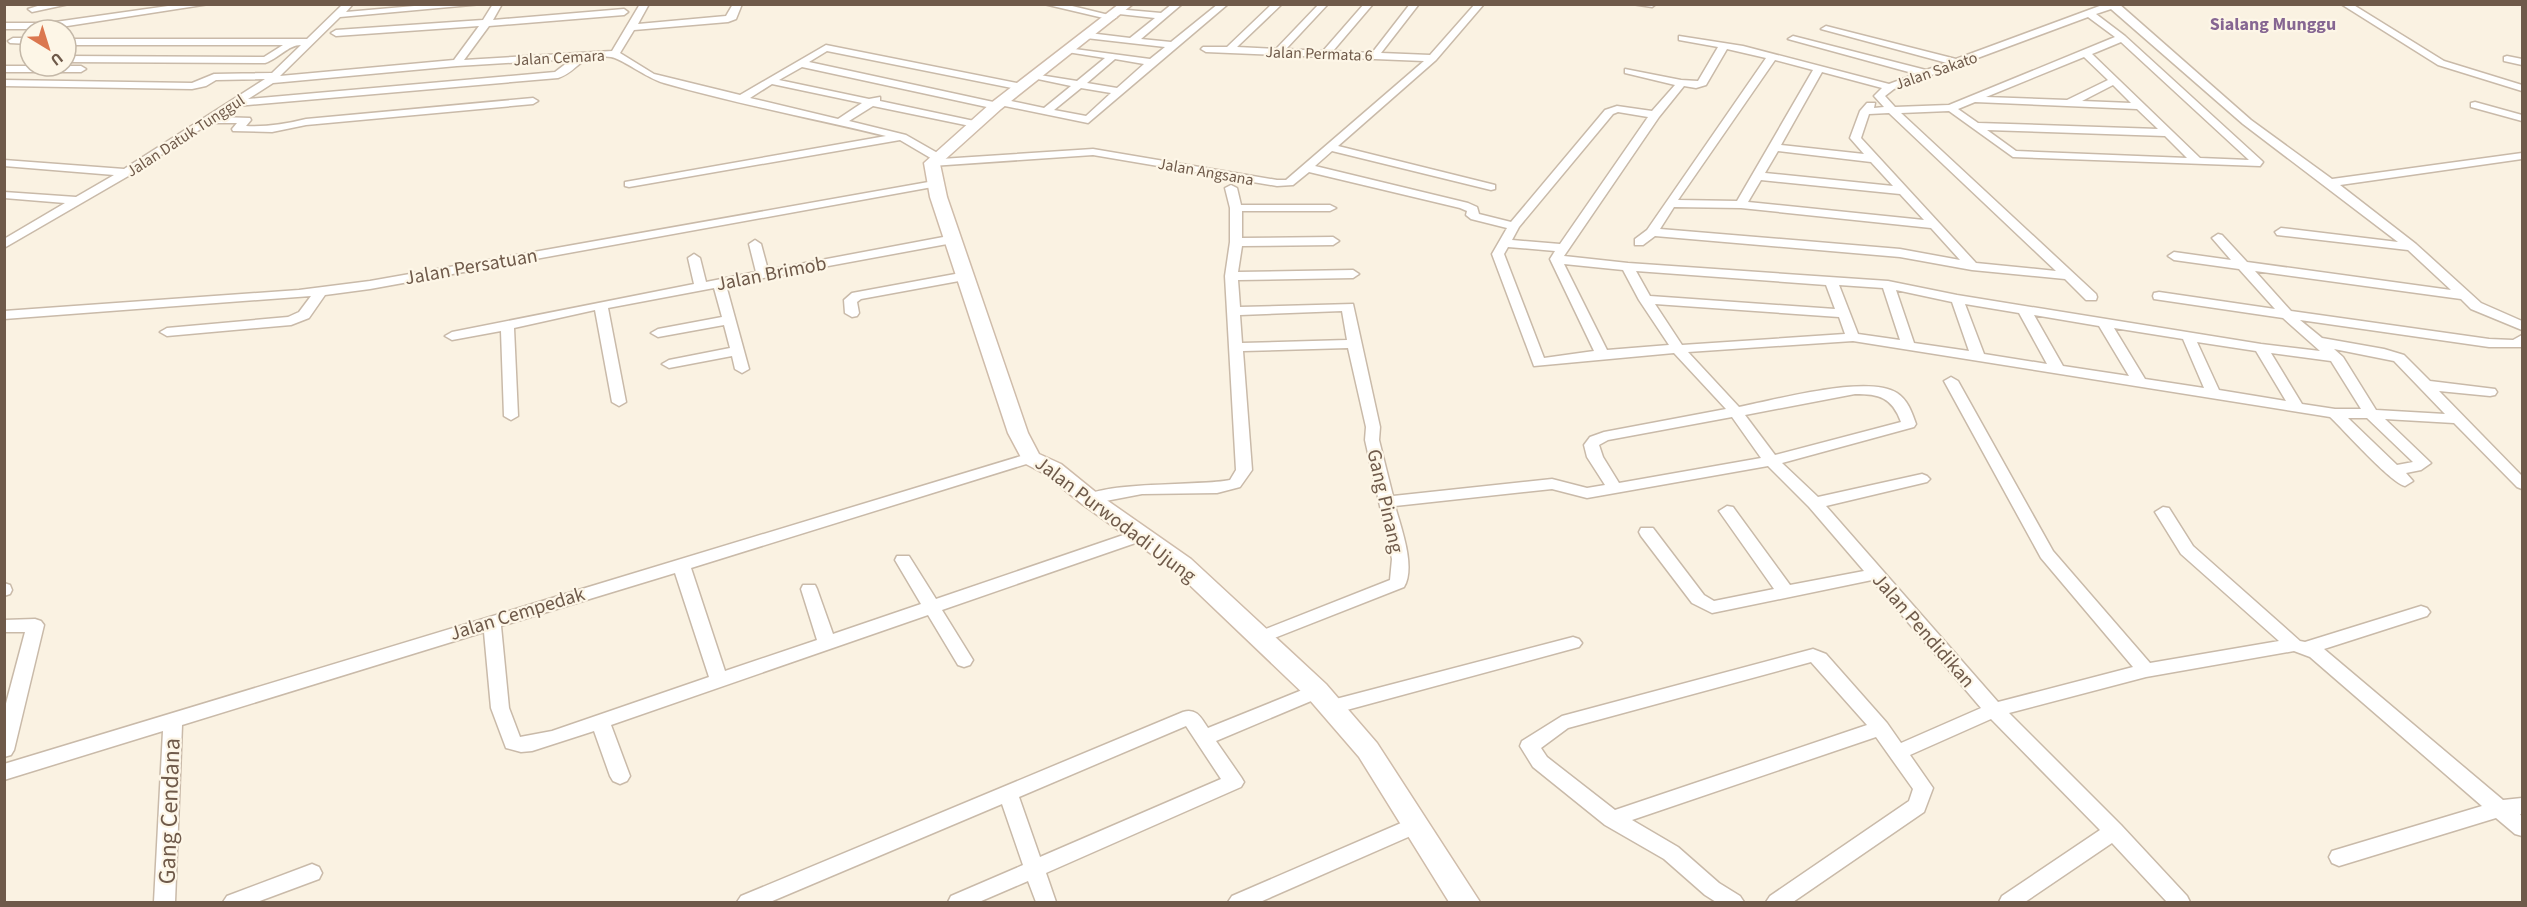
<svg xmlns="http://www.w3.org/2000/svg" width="2527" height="907" font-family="'Source Sans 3',sans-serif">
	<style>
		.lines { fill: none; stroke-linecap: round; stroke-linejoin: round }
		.street-casing { stroke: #c9baa9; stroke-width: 3 }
		.secondary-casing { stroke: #cfbcaa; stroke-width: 3 }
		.street { fill: #fff; fill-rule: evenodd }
		.secondary { fill: #fff; fill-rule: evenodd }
		.labels { text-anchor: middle; stroke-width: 4.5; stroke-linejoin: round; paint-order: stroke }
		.far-street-label { font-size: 16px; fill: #6f5a4a; stroke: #fdf6e7 }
		.far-quarter-label { font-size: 18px; font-weight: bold; fill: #866692; stroke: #fdf6e7 }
		.street-label { font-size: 20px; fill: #6f5a4a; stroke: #fdf6e7 }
		.near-street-label { font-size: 24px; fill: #6f5a4a; stroke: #fdf6e7 }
	</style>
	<rect width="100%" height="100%" fill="#faf2e2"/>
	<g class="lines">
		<g class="street-casing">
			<g id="street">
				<path d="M44,4H69L32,12L28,9Z"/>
				<path d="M182,4H209L48,29H4V23H48Z"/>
				<path d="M343,4H353L346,12L437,4H482L340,17L280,76L454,60L479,26L336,36L331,33L336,30L483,20L493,4H502L493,20L624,9L628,12L624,15L489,26L464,60L612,51L640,4H649L638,24L726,16L733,4H742L736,19L728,22L634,30L620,53L654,74L740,95L826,45L1022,84L1027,87L1022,90L827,51L809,62L998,103V100L1002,99L1044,108L1071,86L1033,78V74L1077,81L1105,58L1067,52V48L1150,59L1165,47L1086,38V34L1089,33L1130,38L1155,18L1119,14L1116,13V9L1161,13L1172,4H1182L1141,39L1171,42L1218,4H1228L1088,123L1000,105V108L996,109L802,67L779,80L869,99L880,97V101L979,122L980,124L975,127L873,106L849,121L906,135L941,155V159L1093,149L1277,180H1286L1424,61L1206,52L1201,49L1203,47H1227L1272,4H1282L1237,47L1276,49L1319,4H1328L1286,49L1323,51L1364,4H1373L1333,51L1372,53L1410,4H1419L1381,53L1430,55L1475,4H1484L1436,60L1338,146L1495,185V189L1491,190L1332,151L1315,166L1468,203L1477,207L1479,214L1511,222L1605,110L1617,106L1652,111L1675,85L1625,73V69L1681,80L1698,81L1718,47L1679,40V36L1743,46L1889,84L1916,74L1788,39L1793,36L1926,70L1947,63L1821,29L1826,26L1956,59L2105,4H2119L2251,120L2332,179L2522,153V159L2340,185L2416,244L2481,303L2522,321V330L2471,309L2461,299L2255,271L2291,311L2489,339L2513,340L2522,335L2521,347H2489L2300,320L2322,338L2384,349L2404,355L2430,381L2495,389L2497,392L2495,395L2490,396L2439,391L2522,476V489L2517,487L2454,423L2385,419L2431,463L2421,470L2406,473L2413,481L2405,486C2390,482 2344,430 2330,417L1853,341L1688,352L1739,407C1774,400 1868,374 1897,393C1908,400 1912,413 1916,424L1914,427L1782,463L1818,497L1922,474L1927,476L1930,479L1927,482L1826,506L1998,702L2133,667L2041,558L1944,381L1951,377L1958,381L2053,551L2150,663L2279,641L2181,554L2155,512L2163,507L2169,508L2193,546L2300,641L2305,642L2421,606L2427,608L2430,612L2427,616L2324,649L2503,800L2522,798V814H2520L2522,817V836L2515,834L2496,818L2339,866L2332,863L2329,857L2332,851L2482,806L2310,657L2294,651L2146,677L2009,713L2121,825L2187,896L2190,902H2167L2112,843L2025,902H1999L2002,896L2100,830L1991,719L1910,755L1933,788L1924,812L1793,902H1766L1770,896L1909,801L1913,789L1876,737L1632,820L1678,847L1719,883L1740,896L1744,902H1716L1705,895L1664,859L1605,825L1533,767L1520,746L1522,741L1562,716L1813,649L1826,654L1887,723L1901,743L1981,708L1872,580L1712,613L1692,603L1641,536L1639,532L1641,528H1653L1704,595L1714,601L1774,589L1719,511L1727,506L1733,507L1790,585L1864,571L1809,507L1768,466L1587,498L1552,489L1395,506C1401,528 1416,567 1404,587L1259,644L1253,642L1250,638L1253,634L1390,580L1392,559L1365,440L1366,427L1348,348L1243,351L1252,470L1240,487L1217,493L1142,494L1090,504L1082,499C1096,481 1203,486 1230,480L1236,470L1225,276L1230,242V208L1225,188L1231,185L1237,188L1241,205H1330L1336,208L1330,211H1242V238L1333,237L1339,241L1333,245L1242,246L1238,272L1353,270L1359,274L1353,278L1238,280L1240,307L1353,304L1380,427L1379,440L1393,496L1552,479L1587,488L1605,485L1587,457L1584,445L1590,437L1604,432L1726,409L1674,353L1534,366L1492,254L1507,228L1471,219L1466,215L1467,211L1460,208L1309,172L1293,185L1277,186L1093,155L932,166L926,163L934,160L900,140L629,187L625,186V182L886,136C811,118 737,104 664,83C646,78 623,59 611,57C579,52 581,70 558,78L237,106L220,117L250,118L251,120L246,126C266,127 286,124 306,119L533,98L538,101L533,104L306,125L272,132L233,131L232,129L237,123H210L130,175L4,248V239L65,203L4,198V192L76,197L114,175L4,166V160L124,169L265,79L216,80L206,86L192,89L4,86V80L192,83L214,74L272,73L301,45C288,45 278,59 265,63L66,62V56L264,57L283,45H66V39H307ZM2111,9L2243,124L2398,242L2281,228L2275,232L2277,235L2408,250L2451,290L2247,262L2222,235L2218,234L2212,238L2231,260L2174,252L2168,256L2174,260L2239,269L2275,309L2159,292L2154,293L2153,296L2154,299L2283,318L2320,351L2261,344L1957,295L1888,281L1628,263L1564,256L1659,117L1684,86L1696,88L1706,85L1727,49L1766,58L1647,230L1635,239V245H1643L1655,236L1900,257L1972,270L2065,279L2086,300H2096L2097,297L2096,294L1901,113L1949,111L2013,157L2260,166L2263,162L2261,160L2125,36L2096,14ZM2088,17L2115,37L1949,105L1895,107L1885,96L1894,89ZM2121,42L2249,160L2200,158L2092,54ZM2084,57L2108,80L2067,100L1986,97ZM572,59L555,72L248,99L273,83L457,66ZM1115,59L1144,64L1117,88L1087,83ZM1775,60L1813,70L1737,201L1678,200ZM1822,72L1882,88L1874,96L1884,107L1874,108L1875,103H1867L1860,111L1850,138L1864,154L1781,145ZM772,84L862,103L838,119L750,98ZM2113,85L2131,103L2082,101ZM1081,88L1111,93L1086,116L1054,110ZM1975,102L2137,109L2158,129L1978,123L1958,109ZM1618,112L1648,117L1560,244L1512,240L1519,227L1613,114ZM1889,113L2056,271L1976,263L1861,138L1869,114ZM1987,130L2165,136L2187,158L2016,151ZM1778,151L1871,162L1893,186L1765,173ZM1761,180L1900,194L1924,220L1748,202ZM1674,207L1741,208L1931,228L1960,260L1900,249L1660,229ZM1508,247L1555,251L1550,259L1594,351L1544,358L1504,254ZM1564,264L1623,270L1639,300L1669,345L1607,350ZM1636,271L1826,285L1835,309L1650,296ZM1839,285L1883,288L1900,340L1858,334ZM1896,290L1952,302L1969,351L1914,343ZM1655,304L1839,317L1845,334L1682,345ZM1965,304L2019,313L2047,364L1984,354ZM1342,311L1347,340L1242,343L1240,315ZM2034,315L2099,326L2129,376L2063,366ZM2114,328L2183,339L2204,388L2145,379ZM2197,342L2256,351L2286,401L2219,390ZM2334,349L2394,361L2445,414L2376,410L2343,357ZM2271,353L2331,361L2361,409H2335L2302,404ZM1855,394C1879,394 1892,397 1901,422L1775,455L1745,415ZM1732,417L1761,458L1619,483L1603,457L1599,445L1608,440ZM2348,418H2367L2413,462L2397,465ZM1811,662L1867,725L1615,810L1547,757L1541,748L1568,728Z"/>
				<path d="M1044,4H1064L1117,17L1112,20Z"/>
				<path d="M1632,4H1656L1652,7Z"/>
				<path d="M2341,4H2352L2444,61L2522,85V91L2438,65Z"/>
				<path d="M13,38H30V44L10,43L8,41Z"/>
				<path d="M2507,56L2522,59V65L2504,61V57Z"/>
				<path d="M4,66H81L86,69L81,72H4Z"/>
				<path d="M2475,102L2522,115V121L2471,107V103Z"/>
				<path d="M934,181L940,184L938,186L370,289L325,295L309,318L291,325L167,336L160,332L167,328L288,317L299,312L311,296L4,319V311L299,290L370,281Z"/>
				<path d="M954,235L960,239L958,242L726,285L749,369L742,373L735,369L732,356L669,368L662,364L669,360L730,348L724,325L658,337L651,333L658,329L722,317L714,288L608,308L626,402L619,406L612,402L595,310L514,328L518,416L511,420L504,416L501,331L452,340L445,336L452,332L694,284L688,258L694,254L700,258L706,282L756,272L749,244L755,240L761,244L768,270Z"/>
				<path d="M966,272L972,276L970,279L861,299L857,302L859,313L857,316L852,317L845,313L844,300L852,293Z"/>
				<path d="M1031,453L1039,458L1036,461L691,568L725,671L817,640L801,589L803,585H815L817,589L833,634L921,604L895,560L897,556H909L936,599L1135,531H1147L1149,535L1147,539L942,610L973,660L970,665L964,667L958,665L928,615L611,725L630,776L627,781L620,784L613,781L610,776L594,731L532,751L521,752L506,748L491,708L484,632L182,725L175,902H154L163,731L4,780V764ZM675,573L709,677L552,731L520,737L509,708L501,626Z"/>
				<path d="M4,583L10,585L12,590L10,594L4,596Z"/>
				<path d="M35,619L41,621L44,625L14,750L11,755L4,757V711L25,632H4V620Z"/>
				<path d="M1573,637L1579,639L1582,643L1579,647L1332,714L1325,712L1323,707L1325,702L1332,700Z"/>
				<path d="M1317,684L1323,686L1326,691L1323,696L1216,741L1241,777L1244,782L1241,787L1046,873L1056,902H1036L1028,881L979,902H948L951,896L1023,865L1002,804L770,902H737L741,896L1183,712C1197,708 1201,718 1208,728ZM1186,726L1221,779L1040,857L1019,797Z"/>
				<path d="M1415,817L1422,819L1425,825L1422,831L1260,902H1228L1232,896Z"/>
				<path d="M312,864L319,867L322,873L319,879L257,902H223L227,896Z"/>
			</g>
		</g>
		<g class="secondary-casing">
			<path id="secondary" d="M1119,4H1133L1001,109L940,164L947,197L1028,433L1039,454L1061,464L1098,494L1191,559L1326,684L1377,743L1480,902H1449L1359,757L1308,698L1175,571L1082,504L1045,474L1024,463L1008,433L930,197L924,163L991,103Z"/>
		</g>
		<use href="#street" class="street"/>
		<use href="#secondary" class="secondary"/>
	</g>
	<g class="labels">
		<g class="far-street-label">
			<text transform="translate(1319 53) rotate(2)" y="6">Jalan Permata 6</text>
			<text transform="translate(559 57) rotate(-3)" y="6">Jalan Cemara</text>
			<text transform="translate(1936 70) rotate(-19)" y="6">Jalan Sakato</text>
			<text transform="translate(185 135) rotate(-33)" y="6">Jalan Datuk Tunggul</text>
			<text transform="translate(1206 171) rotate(10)" y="6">Jalan Angsana</text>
		</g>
		<g class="far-quarter-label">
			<text x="2273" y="30">Sialang Munggu</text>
		</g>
		<g class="street-label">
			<text transform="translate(471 266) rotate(-10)" y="7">Jalan Persatuan</text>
			<text transform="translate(771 273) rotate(-11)" y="7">Jalan Brimob</text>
			<text transform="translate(1386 501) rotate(77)" y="7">Gang Pinang</text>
			<text transform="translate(1116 519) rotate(37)" y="7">Jalan Purwodadi Ujung</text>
			<text transform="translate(517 613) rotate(-17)" y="7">Jalan Cempedak</text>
			<text transform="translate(1924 630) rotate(49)" y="7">Jalan Pendidikan</text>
		</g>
		<g class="near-street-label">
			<text transform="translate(169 811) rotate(-88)" y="8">Gang Cendana</text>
		</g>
	</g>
	<rect width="2527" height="907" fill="none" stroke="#6f5a4a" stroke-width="12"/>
	<g transform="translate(48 48) rotate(142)"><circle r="28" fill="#fdf6e7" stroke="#c4b8a8" stroke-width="1.5"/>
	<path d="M0-4.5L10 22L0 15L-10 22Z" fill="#db774f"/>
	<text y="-9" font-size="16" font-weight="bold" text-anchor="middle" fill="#6f5a4a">U</text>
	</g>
</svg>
